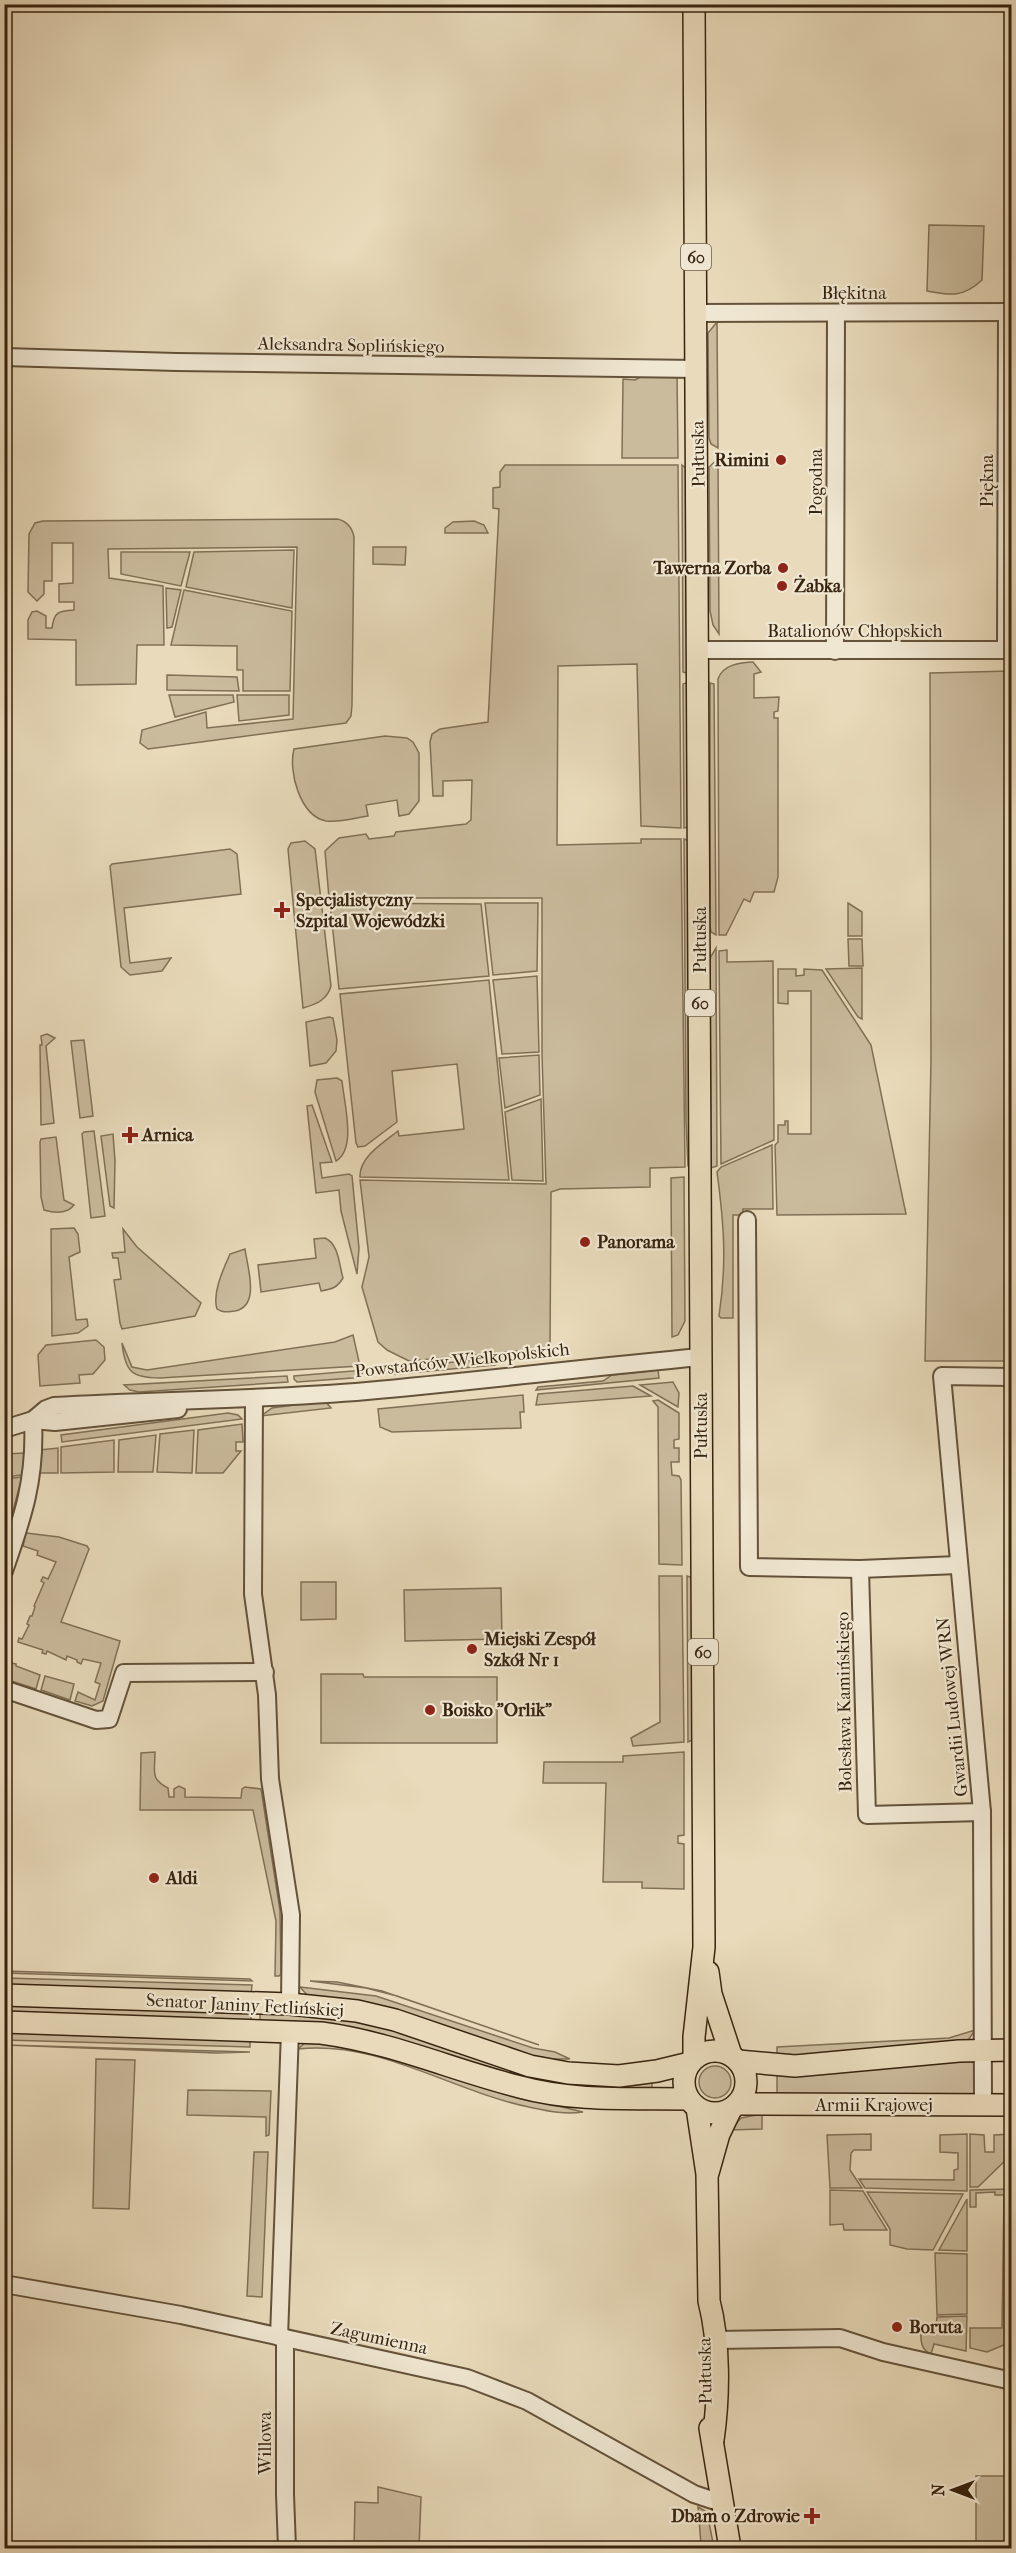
<svg xmlns="http://www.w3.org/2000/svg" width="1016" height="2553" font-family="'IM FELL French Canon',serif">
	<style>
		.green { fill: #cabb9d; stroke: #817056; stroke-width: 1.5 }
		.lines { fill: none; stroke-linecap: round; stroke-linejoin: round }
		.minor-casing { stroke: #64523a; stroke-width: 20 }
		.major-casing { stroke: #38240f; stroke-width: 24 }
		.minor { stroke: #f0e7d2; stroke-width: 16 }
		.major { stroke: #e8daba; stroke-width: 21 }
		.poi-dot { fill: #8f2418; stroke: #f0e7d2; stroke-width: 2 }
		.labels { text-anchor: middle; stroke-width: 4.5; stroke-linejoin: round; paint-order: stroke }
		.shield { fill: #f0e7d2; stroke: #6f5e4a; stroke-width: 1.5 }
		.shield-label { font-size: 16px; font-weight: bold; fill: #38240f }
		.street-label { font-size: 18px; fill: #38240f; stroke: #f0e7d2 }
		.poi-label { font-size: 18px; font-weight: bold; fill: #38240f; stroke: #f0e7d2; text-anchor: start }
	</style>
	<rect width="100%" height="100%" fill="#e8daba"/>
	<filter id="stains"><feTurbulence type="fractalNoise" baseFrequency=".00333" numOctaves="4"/><feColorMatrix values="0 0 0 0 .2 0 0 0 0 .09 0 0 0 0 .02 0 0 0 .5 -.17"/></filter>
	<radialGradient id="worn" r=".72"><stop offset=".6" stop-color="#630" stop-opacity="0"/><stop offset="1" stop-color="#630" stop-opacity=".3"/></radialGradient>
	<g class="green">
		<path d="M929,225L984,226L982,280C964,297 951,296 927,291Z"/>
		<path d="M717,322L718,448L711,444L709,438L708,333Z"/>
		<path d="M677,373L678,458H622L623,379L635,380L644,375Z"/>
		<path d="M718,459L719,634L713,625L710,611L709,467Z"/>
		<path d="M505,465H678L681,828L641,826L637,664L558,666L557,845L641,843V839H681L685,1167L650,1168V1187L560,1189L551,1192L550,1348L409,1361L387,1350L378,1342L362,1287L369,1257L360,1180L546,1184L542,1054V898H329L325,851L339,838L366,834L369,839L394,836L396,832L466,824L471,820L472,780L443,781V796H433L430,742L432,734L440,729L488,722L499,509L493,508V488L500,487V472Z"/>
		<path d="M682,465L687,469L689,674L683,672Z"/>
		<path d="M337,519C347,521 352,527 354,537L352,705L351,716L346,723L148,749L140,743L142,730L206,712L207,728L293,719L297,547L108,549L109,578L163,586L164,645H137L136,684L76,685V640L28,639V620L32,612L37,611L46,616V628H52C54,612 58,611 74,610V602H59V584L73,583V543H52V581H44V594L37,601L28,592L29,534L35,523L43,521Z"/>
		<path d="M474,521L484,525L488,533H445V528L453,522Z"/>
		<path d="M373,547H406L405,565L373,564Z"/>
		<path d="M294,550L292,608L186,587L194,552Z"/>
		<path d="M121,552H190L181,586L121,574Z"/>
		<path d="M166,588L181,590L172,627L167,628Z"/>
		<path d="M184,590L292,611L290,691H243V670H237V646L171,645Z"/>
		<path d="M753,662L761,672L754,674V698L779,697L778,711L774,712V718H778V877L774,892H754L750,902L744,899L726,935H719L718,679C723,664 740,663 753,662Z"/>
		<path d="M1011,671V1361H925L931,1061L930,673Z"/>
		<path d="M167,675L237,677L239,691L167,690Z"/>
		<path d="M689,682L691,826L684,828L683,684Z"/>
		<path d="M710,683L714,684L716,935L711,932L710,926Z"/>
		<path d="M169,695H233L234,702L175,717Z"/>
		<path d="M237,695H289V715L239,721Z"/>
		<path d="M385,736L407,738L413,742L419,753V801L409,814L399,816L397,800L366,805L368,816C355,818 338,823 326,821C300,816 288,771 294,749Z"/>
		<path d="M684,839L690,841V1166H688L686,1120Z"/>
		<path d="M305,841L315,849L331,986C327,1000 317,1004 303,1008L288,849L291,843Z"/>
		<path d="M230,849L237,854L241,894L124,908L130,963L171,958L162,971L130,975L121,967L110,866L112,864Z"/>
		<path d="M330,903L481,904L489,976L339,989Z"/>
		<path d="M485,903H538L537,971L493,975Z"/>
		<path d="M848,903L862,912V936H848Z"/>
		<path d="M848,939H862L863,966H849Z"/>
		<path d="M716,948L717,1166L711,1168L710,958Z"/>
		<path d="M727,950V962L773,961L774,1140L721,1164L719,951Z"/>
		<path d="M862,968V1019L858,1017L826,969Z"/>
		<path d="M778,969H796V976L804,975V969L822,970L871,1045L906,1214L777,1215L775,1145L778,1142V1125H785V1121H788V1134H811V991H788V1004L778,1003Z"/>
		<path d="M5,976H7L9,1175H5Z"/>
		<path d="M537,976L539,1052L502,1054L493,980Z"/>
		<path d="M489,980L509,1180L360,1177C359,1157 384,1142 398,1131L399,1136L464,1129L457,1064L392,1071L397,1122L365,1146L358,1147L356,1143L340,994Z"/>
		<path d="M329,1017L333,1018L337,1040L336,1051L326,1063L310,1066L306,1022Z"/>
		<path d="M47,1034L55,1038L46,1046L54,1123L41,1125L40,1045H42L41,1036Z"/>
		<path d="M84,1040L93,1116L80,1118L71,1041Z"/>
		<path d="M539,1055L540,1095L505,1108L499,1058Z"/>
		<path d="M337,1078L342,1081C344,1103 357,1149 336,1161L315,1092L317,1080Z"/>
		<path d="M541,1099L543,1181L512,1180L505,1112Z"/>
		<path d="M312,1105L332,1162L320,1163L322,1178L349,1174L352,1176L359,1248L357,1274L341,1211L339,1190L316,1193L307,1106Z"/>
		<path d="M94,1131L105,1216L91,1218L82,1134L84,1132Z"/>
		<path d="M113,1134L115,1161L114,1208L110,1206L101,1136Z"/>
		<path d="M56,1137L64,1200L74,1205C67,1214 54,1213 44,1210L41,1197L40,1142L41,1139Z"/>
		<path d="M772,1145L773,1209H743V1215H733V1318H721L719,1316C727,1264 724,1224 717,1172L721,1167Z"/>
		<path d="M684,1177L685,1321L678,1335L672,1337L671,1178Z"/>
		<path d="M74,1228L78,1234L80,1252L69,1257L76,1320L87,1319L88,1326L78,1333L52,1336L51,1229Z"/>
		<path d="M123,1229L137,1247L201,1303L195,1316L122,1329L120,1323L114,1280L121,1279L118,1258H113L112,1253L125,1252Z"/>
		<path d="M325,1238C339,1244 339,1265 343,1278C337,1288 332,1289 321,1291L319,1283L261,1292L258,1265L316,1258L314,1239Z"/>
		<path d="M245,1249C247,1266 261,1306 235,1311C227,1312 223,1313 217,1309C212,1293 223,1270 230,1254Z"/>
		<path d="M353,1335L360,1366L160,1378C131,1378 125,1371 122,1343L132,1367L147,1370L335,1342Z"/>
		<path d="M96,1340L104,1347L105,1360L93,1374L79,1375L80,1383L40,1386L38,1355L46,1345Z"/>
		<path d="M507,1357L495,1365L397,1374H388L382,1369Z"/>
		<path d="M364,1370L360,1377L353,1378L297,1382L294,1379V1376Z"/>
		<path d="M658,1370L659,1378L536,1390L538,1387L603,1381L612,1375Z"/>
		<path d="M287,1376L288,1382L139,1392L130,1390L124,1385Z"/>
		<path d="M673,1382L679,1393L678,1407L640,1385Z"/>
		<path d="M633,1386L651,1396L536,1405L538,1394Z"/>
		<path d="M523,1395L524,1412H520L521,1428L392,1432L380,1427L378,1409Z"/>
		<path d="M658,1400L679,1413V1439L674,1440V1448H679V1462H671L672,1475L679,1476L681,1480L682,1565L659,1564L658,1407L653,1401Z"/>
		<path d="M325,1401L331,1408L261,1416L272,1408Z"/>
		<path d="M228,1413L238,1415L242,1419L62,1442L61,1435Z"/>
		<path d="M242,1424L243,1442H236V1451H241L223,1473H196L198,1430Z"/>
		<path d="M194,1430L192,1473L157,1472L160,1434Z"/>
		<path d="M156,1435L153,1472H118L119,1440Z"/>
		<path d="M114,1440V1472L61,1473V1447Z"/>
		<path d="M58,1448V1473H38L40,1450Z"/>
		<path d="M25,1453L22,1475L5,1477V1454Z"/>
		<path d="M22,1477L11,1518L5,1517V1479Z"/>
		<path d="M26,1533L59,1537L87,1546L89,1549L61,1622L120,1641L103,1701L92,1706L75,1701L78,1692L95,1700L100,1684L95,1682L101,1663L83,1659L81,1664L77,1662V1660L67,1656L66,1660L47,1651L46,1654L42,1653L43,1650L18,1642L19,1638L22,1639L29,1625L27,1624L30,1616H32L35,1607L34,1606L44,1583L41,1581L43,1577L48,1579L56,1562L37,1555L38,1551L23,1546Z"/>
		<path d="M659,1576H682L684,1742L633,1746L631,1738L660,1722Z"/>
		<path d="M687,1576L693,1578L694,1739L688,1742Z"/>
		<path d="M301,1582H336V1619L301,1620Z"/>
		<path d="M501,1588L502,1639L405,1641L404,1590Z"/>
		<path d="M5,1662L16,1664V1666L40,1675L36,1689L5,1679Z"/>
		<path d="M321,1674H363L364,1677H497V1743H321Z"/>
		<path d="M45,1676L74,1684L70,1700L41,1690Z"/>
		<path d="M155,1752C155,1772 150,1779 168,1788L169,1797H174V1789L179,1786L185,1789V1797L241,1798L242,1789L245,1787L261,1789L280,1911L281,1974L279,1976H275L276,1921L253,1810H140L141,1753Z"/>
		<path d="M684,1752V1835L678,1836V1843L684,1844V1889L642,1888V1882H603L606,1783H543L544,1762H623V1756Z"/>
		<path d="M5,1971L250,1979L252,1981L5,1973Z"/>
		<path d="M5,1978L252,1985L251,1995L5,1988Z"/>
		<path d="M310,1981L337,1982L382,1991L539,2045L397,1996L366,1988Z"/>
		<path d="M300,1987L376,1996L533,2048L555,2052L570,2059H534L308,1996Z"/>
		<path d="M5,2003L251,2011V2021L5,2014Z"/>
		<path d="M260,2012L339,2015L440,2043L652,2081V2090L564,2088L485,2070L391,2037L356,2028L260,2021Z"/>
		<path d="M5,2029L250,2037V2047L5,2040Z"/>
		<path d="M975,2030L969,2039L964,2042L777,2057V2047L949,2038Z"/>
		<path d="M308,2040L344,2042L529,2099L583,2112C564,2115 548,2111 529,2107C451,2091 379,2040 298,2049Z"/>
		<path d="M5,2045L250,2052L216,2053Z"/>
		<path d="M96,2059L135,2060L129,2209L93,2208Z"/>
		<path d="M971,2059L974,2062L975,2093L971,2096L777,2097V2073Z"/>
		<circle cx="715" cy="2082" r="16"/>
		<path d="M188,2090L271,2091L269,2135L266,2136V2117L187,2115Z"/>
		<path d="M762,2114V2129L730,2130L741,2118Z"/>
		<path d="M871,2134V2150H854L851,2153L850,2170L862,2188H830L827,2135Z"/>
		<path d="M967,2134V2191L865,2188L859,2179L954,2180V2170L958,2169V2153L940,2152V2135Z"/>
		<path d="M970,2134L984,2135L985,2152H994V2135L1011,2134V2155L978,2187H970Z"/>
		<path d="M254,2152H268L262,2297L247,2296Z"/>
		<path d="M1011,2189V2342L987,2352L970,2348V2328H1002L1004,2195H995V2192L976,2193V2207H970V2190Z"/>
		<path d="M830,2190L863,2191L887,2230H844L843,2224L830,2225Z"/>
		<path d="M867,2192L963,2194L933,2250L907,2249L890,2245V2229Z"/>
		<path d="M967,2199V2251L939,2250Z"/>
		<path d="M935,2253L967,2254V2314L937,2315Z"/>
		<path d="M967,2316L966,2351L934,2344L931,2354C919,2349 921,2338 921,2327H936L937,2317Z"/>
		<rect x="976" y="2476" width="35" height="72"/>
		<path d="M378,2487L421,2497L419,2548H354L355,2502L378,2503Z"/>
		<path d="M698,2507L707,2512L714,2548H704L701,2544Z"/>
	</g>
	<g class="lines">
		<g class="minor-casing">
			<g id="minor">
				<path d="M696,313L1012,312"/>
				<path d="M4,357L176,362L697,369"/>
				<path d="M699,650H1012"/>
				<path d="M1006,650L1007,312"/>
				<path d="M835,651L836,313"/>
				<path d="M747,1220L749,1567L860,1569"/>
				<path d="M254,1398L253,1594L267,1695L270,1779L291,1915L290,2004"/>
				<path d="M33,1420L55,1422L178,1409"/>
				<path d="M4,1429L33,1420L46,1409L54,1406C159,1400 263,1400 367,1391C479,1381 590,1367 701,1357"/>
				<path d="M958,1565L860,1569L867,1815L982,1812"/>
				<path d="M4,1571C23,1517 36,1479 33,1420"/>
				<path d="M4,1689L96,1720L109,1719L124,1673L265,1672"/>
				<path d="M983,2105L982,1812L942,1376L1012,1377"/>
				<path d="M4,2284L181,2315L467,2378L527,2401L694,2494L712,2500L721,2499"/>
				<path d="M279,2337L290,2031"/>
				<path d="M285,2338V2494L287,2548"/>
				<path d="M715,2340L840,2338L883,2352L1012,2381"/>
			</g>
		</g>
		<g class="major-casing">
			<g id="major">
				<path d="M708,1972L711,1994L731,2055"/>
				<path d="M4,1995L290,2004L357,2011L395,2020L530,2066L568,2073L619,2076L657,2071L690,2063"/>
				<path d="M4,2022L321,2033C390,2042 453,2070 520,2087C575,2102 632,2098 688,2099"/>
				<circle cx="715" cy="2082" r="31"/>
				<path d="M694,2058V2037L704,1947L694,4"/>
				<path d="M738,2061L795,2066L959,2051L1012,2050"/>
				<path d="M737,2104L1012,2105"/>
				<path d="M697,2108L707,2174L709,2301C720,2343 719,2398 713,2440"/>
				<path d="M708,2173L719,2134L731,2109"/>
				<path d="M710,2428L730,2548"/>
			</g>
		</g>
		<use href="#minor" class="minor"/>
		<use href="#major" class="major"/>
	</g>
	<g class="poi-dot">
		<circle cx="781" cy="460" r="6"/>
		<circle cx="783" cy="568" r="6"/>
		<circle cx="782" cy="586" r="6"/>
		<path d="M279 901h6v6h6v6h-6v6h-6v-6h-6v-6h6z"/>
		<path d="M127 1126h6v6h6v6h-6v6h-6v-6h-6v-6h6z"/>
		<circle cx="585" cy="1242" r="6"/>
		<circle cx="472" cy="1649" r="6"/>
		<circle cx="430" cy="1710" r="6"/>
		<circle cx="154" cy="1878" r="6"/>
		<circle cx="897" cy="2327" r="6"/>
		<path d="M809 2507h6v6h6v6h-6v6h-6v-6h-6v-6h6z"/>
	</g>
	<g class="labels">
		<g class="shield">
			<rect x="681" y="244" width="30" height="26" rx="4.5"/>
			<rect x="685" y="990" width="30" height="26" rx="4.5"/>
			<rect x="688" y="1639" width="30" height="26" rx="4.5"/>
		</g>
		<g class="shield-label">
			<text x="696" y="263">60</text>
			<text x="700" y="1009">60</text>
			<text x="703" y="1658">60</text>
		</g>
		<g class="street-label">
			<text x="854" y="299">Błękitna</text>
			<text transform="translate(351 345) rotate(1)" y="6">Aleksandra Soplińskiego</text>
			<text transform="translate(698 454) rotate(-91)" y="6">Pułtuska</text>
			<text transform="translate(987 481) rotate(-90)" y="6">Piękna</text>
			<text transform="translate(816 482) rotate(-90)" y="6">Pogodna</text>
			<text x="855" y="637">Batalionów Chłopskich</text>
			<text transform="translate(700 940) rotate(-90)" y="6">Pułtuska</text>
			<text transform="translate(462 1360) rotate(-6)" y="6">Powstańców Wielkopolskich</text>
			<text transform="translate(701 1426) rotate(-90)" y="6">Pułtuska</text>
			<text transform="translate(844 1702) rotate(-91)" y="6">Bolesława Kamińskiego</text>
			<text transform="translate(952 1707) rotate(-96)" y="6">Gwardii Ludowej WRN</text>
			<text transform="translate(245 2005) rotate(3)" y="6">Senator Janiny Fetlińskiej</text>
			<text x="874" y="2111">Armii Krajowej</text>
			<text transform="translate(379 2338) rotate(12)" y="6">Zagumienna</text>
			<text transform="translate(705 2371) rotate(-91)" y="6">Pułtuska</text>
			<text transform="translate(265 2443) rotate(-90)" y="6">Willowa</text>
		</g>
		<g class="poi-label">
			<text x="769" y="466" text-anchor="end">Rimini</text>
			<text x="771" y="574" text-anchor="end">Tawerna Zorba</text>
			<text x="794" y="592">Żabka</text>
			<text x="296" y="906">Specjalistyczny<tspan x="296" dy="21">Szpital Wojewódzki</tspan></text>
			<text x="142" y="1141">Arnica</text>
			<text x="597" y="1248">Panorama</text>
			<text x="484" y="1645">Miejski Zespół<tspan x="484" dy="21">Szkół Nr 1</tspan></text>
			<text x="442" y="1716">Boisko "Orlik"</text>
			<text x="166" y="1884">Aldi</text>
			<text x="909" y="2333">Boruta</text>
			<text x="800" y="2522" text-anchor="end">Dbam o Zdrowie</text>
		</g>
	</g>
	<rect width="1016" height="2553" fill="none" stroke="#e8daba" stroke-width="24"/>
	<rect x="6" y="6" width="1004" height="2541" fill="none" stroke="#38240f" stroke-width="3"/>
	<rect x="12" y="12" width="992" height="2529" fill="none" stroke="#38240f" stroke-width="1.5"/>
	<g transform="translate(953 2490) rotate(270)" stroke="#f0e7d2" stroke-width="4.5" paint-order="stroke">
	<path d="M0-4.5L10 22L0 15L-10 22Z" fill="#38240f"/>
	<text y="-9" font-size="16" font-weight="bold" text-anchor="middle" fill="#38240f">N</text>
	</g>
	<rect width="100%" height="100%" filter="url(#stains)"/>
	<rect width="100%" height="100%" fill="url(#worn)"/>
</svg>
